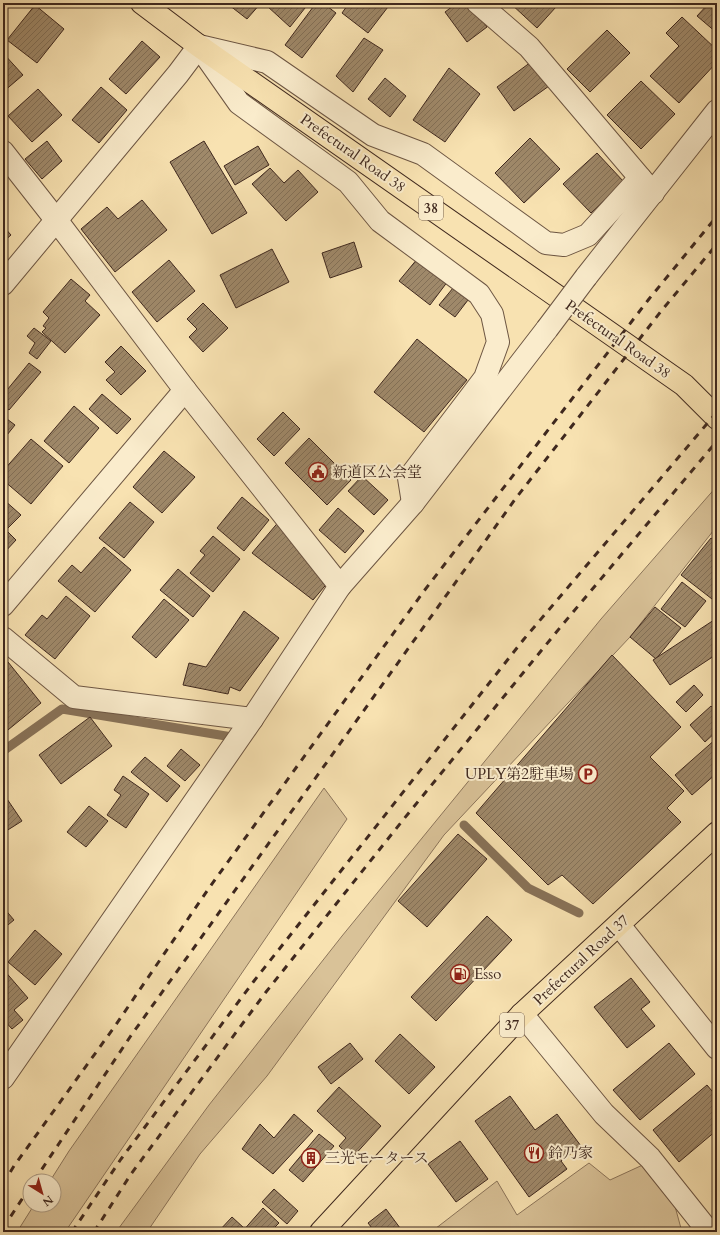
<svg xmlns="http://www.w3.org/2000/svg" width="720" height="1235" font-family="Cardo,'Noto Serif JP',serif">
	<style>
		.grass { fill: #d9c298; stroke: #8c755b }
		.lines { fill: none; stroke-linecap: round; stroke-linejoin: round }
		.stream { stroke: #887258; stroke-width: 9 }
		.building { fill: url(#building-hatch); stroke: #3f281e }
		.minor-casing { stroke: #6d5643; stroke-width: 24 }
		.major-casing { stroke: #3f281e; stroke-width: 24 }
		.minor { stroke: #faeccc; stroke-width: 22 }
		.major { stroke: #f8e2b1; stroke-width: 22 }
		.rail { stroke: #3f281e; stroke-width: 3; stroke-dasharray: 7 7; stroke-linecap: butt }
		.minor-bridge-casing { stroke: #6d5643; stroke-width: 24; stroke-linecap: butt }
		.minor-bridge { stroke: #faeccc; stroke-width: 22 }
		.labels { text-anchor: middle; stroke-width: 4; stroke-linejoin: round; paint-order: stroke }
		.shield { fill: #faeccc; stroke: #776352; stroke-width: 1 }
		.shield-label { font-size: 14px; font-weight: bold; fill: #3f281e }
		.street-label { font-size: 15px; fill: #3f281e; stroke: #faeccc }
		.poi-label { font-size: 15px; fill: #3f281e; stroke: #faeccc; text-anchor: start }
	</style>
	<defs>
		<pattern id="building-hatch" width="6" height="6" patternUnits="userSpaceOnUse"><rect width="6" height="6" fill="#9f896a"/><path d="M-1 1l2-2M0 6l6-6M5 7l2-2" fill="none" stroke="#837057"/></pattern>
	</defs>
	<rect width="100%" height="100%" fill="#f8e2b1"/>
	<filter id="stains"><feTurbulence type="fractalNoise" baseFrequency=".005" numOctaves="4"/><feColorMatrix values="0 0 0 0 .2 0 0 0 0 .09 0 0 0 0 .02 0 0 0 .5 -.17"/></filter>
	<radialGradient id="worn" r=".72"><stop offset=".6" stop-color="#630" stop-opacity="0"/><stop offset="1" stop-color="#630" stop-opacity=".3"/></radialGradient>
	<g class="grass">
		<path d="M717,486V526L630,637L444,835L267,1076L200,1154L147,1232H116L209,1105L342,936L601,619Z"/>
		<path d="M324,788L347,819L65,1232H17L34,1205H54V1181H50L69,1151Z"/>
		<path d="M589,1163L610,1180L647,1163L670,1188L682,1232H431L497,1181L517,1215Z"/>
	</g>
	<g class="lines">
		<g class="stream">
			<path d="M3,751L62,709L238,738"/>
			<path d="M464,825L528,888L579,913"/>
		</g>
	</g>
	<g class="building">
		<path d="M230,3H261L247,19L229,5Z"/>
		<path d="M269,3H309L290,27L267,6Z"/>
		<path d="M316,3H323L336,13L302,58L285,45Z"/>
		<path d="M349,3H391L368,33L342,13Z"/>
		<path d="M457,3H469L487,27L467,42L445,12Z"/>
		<path d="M510,3H552L556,7L537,28Z"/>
		<path d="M709,3H717V33L697,16Z"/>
		<path d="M35,5L64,29L37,63L7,40Z"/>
		<path d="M682,17L717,50V62L679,103L650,76L679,46L666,33Z"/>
		<path d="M607,30L630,53L590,92L567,69Z"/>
		<path d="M364,38L383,50L353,92L336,76Z"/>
		<path d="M142,41L160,57L126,94L109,79Z"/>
		<path d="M3,53L23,75L3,92Z"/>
		<path d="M531,62L549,86L514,111L497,87Z"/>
		<path d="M449,68L480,94L445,142L413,120Z"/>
		<path d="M385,78L406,96L390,117L368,99Z"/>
		<path d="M641,81L675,114L641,149L607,115Z"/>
		<path d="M101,87L127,110L99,143L72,120Z"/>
		<path d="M38,89L62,115L32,142L8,116Z"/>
		<path d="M530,138L560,169L524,203L495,173Z"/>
		<path d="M47,141L62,161L42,179L25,159Z"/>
		<path d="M204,141L247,213L212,234L170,162Z"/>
		<path d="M258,146L269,165L235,185L224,166Z"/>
		<path d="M597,153L624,182L591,213L563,184Z"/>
		<path d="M270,168L284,183L298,170L318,192L286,221L252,184Z"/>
		<path d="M142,200L167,230L115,272L81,229L107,207L118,219Z"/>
		<path d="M3,226L11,235L3,242Z"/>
		<path d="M354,242L362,267L330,278L322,253Z"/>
		<path d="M272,249L289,282L236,308L220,275Z"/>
		<path d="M418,258L448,281L430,305L399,281Z"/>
		<path d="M169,260L195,291L157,322L132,292Z"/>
		<path d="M71,279L90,295L85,301L100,315L65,353L42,332L46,328L43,326L49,318L43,312Z"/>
		<path d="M453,288L468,300L455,317L439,305Z"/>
		<path d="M203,303L228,328L203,352L189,337L197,329L187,319Z"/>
		<path d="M34,328L51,341L37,359L29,353L35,343L27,336Z"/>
		<path d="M417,339L467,380L424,432L374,392Z"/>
		<path d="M121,346L146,371L121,395L106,380L115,372L105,362Z"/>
		<path d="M29,363L41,372L9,410L3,405V395Z"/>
		<path d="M102,394L131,419L117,434L89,409Z"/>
		<path d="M74,406L99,428L69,463L44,441Z"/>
		<path d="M283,412L300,429L274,456L257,439Z"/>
		<path d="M3,416L15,425L3,440Z"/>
		<path d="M309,438L351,480L327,505L285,463Z"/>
		<path d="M31,439L63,466L31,504L3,480V471Z"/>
		<path d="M164,451L195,477L162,513L133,487Z"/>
		<path d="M362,476L388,500L374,515L348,491Z"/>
		<path d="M242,497L269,520L244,551L217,528Z"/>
		<path d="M3,499L21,515L6,530L16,540L3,554Z"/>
		<path d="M130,502L154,522L124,558L99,538Z"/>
		<path d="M338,508L364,531L345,553L319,530Z"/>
		<path d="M281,519L330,580L313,600L252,553Z"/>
		<path d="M213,536L240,559L213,592L190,573L205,555L200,551Z"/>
		<path d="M711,538L717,542V592L712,599L681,575Z"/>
		<path d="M104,547L131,570L95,612L58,581L72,565L81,573Z"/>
		<path d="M178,569L210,596L193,617L160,590Z"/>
		<path d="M682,582L706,601L685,627L661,609Z"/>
		<path d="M66,596L90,616L55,659L25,635L42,615L47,619Z"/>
		<path d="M164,599L189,620L156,658L132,637Z"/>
		<path d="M655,607L681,628L656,659L630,637Z"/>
		<path d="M244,611L279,638L240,691L230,687L228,694L183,685L189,663L206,667Z"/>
		<path d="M717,618V654L670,685L653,660Z"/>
		<path d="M612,655L681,727L650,757L684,791L667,808L681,822L593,904L562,875L548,885L476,813Z"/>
		<path d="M8,662L41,703L3,734V666Z"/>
		<path d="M694,685L703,695L686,712L676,702Z"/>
		<path d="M711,706L717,712V731L705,742L690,725Z"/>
		<path d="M90,717L112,746L61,784L39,755Z"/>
		<path d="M717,738V773L692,795L675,775Z"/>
		<path d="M181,749L200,765L185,781L167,766Z"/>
		<path d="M145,757L180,786L167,802L131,772Z"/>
		<path d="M123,776L149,794L126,828L107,815L121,795L114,790Z"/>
		<path d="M3,793L22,821L3,833Z"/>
		<path d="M89,806L108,821L86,847L67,832Z"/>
		<path d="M458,834L487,859L427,927L398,901Z"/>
		<path d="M3,907L14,920L3,929Z"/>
		<path d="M487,916L512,940L436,1021L411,997Z"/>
		<path d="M35,930L62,954L35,985L8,962Z"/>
		<path d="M3,969L28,998L14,1010L23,1020L12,1029L3,1019Z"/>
		<path d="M631,978L650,1002L641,1009L655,1026L627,1048L594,1007Z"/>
		<path d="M400,1034L435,1067L409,1094L375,1061Z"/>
		<path d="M350,1043L363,1059L331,1084L318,1067Z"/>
		<path d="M669,1043L695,1074L640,1120L613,1090Z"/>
		<path d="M707,1085L717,1097V1130L679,1162L653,1130Z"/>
		<path d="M339,1087L381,1126L352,1158L339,1146L346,1138L317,1111Z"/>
		<path d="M510,1096L535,1130L557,1114L581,1146L561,1161L567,1169L529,1197L475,1121Z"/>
		<path d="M294,1114L313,1131L273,1174L242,1149L260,1124L274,1138Z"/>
		<path d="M319,1134L334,1146L303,1182L289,1170Z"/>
		<path d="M460,1141L488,1179L456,1202L428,1164Z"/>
		<path d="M274,1189L298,1211L287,1224L262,1202Z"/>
		<path d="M263,1208L279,1223L270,1232H242Z"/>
		<path d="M386,1209L403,1232H375L368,1223Z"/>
		<path d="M232,1217L244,1228L240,1232H218Z"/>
	</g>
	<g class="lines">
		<g class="minor-casing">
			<g id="minor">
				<path d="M478,3L529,47L653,193"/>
				<path d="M199,46L267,62L373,135L423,154L546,243L564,245L588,235L640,178"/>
				<path d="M201,49L239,103L348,182L380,221L479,294L492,314L498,342L485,378L409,478L413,503"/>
				<path d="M3,152L57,221L185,390L340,586"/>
				<path d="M586,277L717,111"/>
				<path d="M3,284L178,74L199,46"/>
				<path d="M3,605L185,390"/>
				<path d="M3,638L74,697L252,719"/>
				<path d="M619,925L717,1048"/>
				<path d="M522,1014L604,1114L650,1158L709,1232"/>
				<path d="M3,1078L252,719L340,586L413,503L547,329"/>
			</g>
		</g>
		<g class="major-casing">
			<g id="major">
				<path d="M142,3L199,46L684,385L717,418"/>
				<path d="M321,1232L522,1014L717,833"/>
			</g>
		</g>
		<use href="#minor" class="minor"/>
		<use href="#major" class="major"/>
		<g class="rail">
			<path d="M34,1181L130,1037L516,498L662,310L717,244"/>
			<path d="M3,1184L14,1166L115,1026L209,888L424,591L649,299L717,216"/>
			<path d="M3,1228L30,1187"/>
			<path d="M72,1232L121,1159L254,981L524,639L717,412"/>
			<path d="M94,1232L131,1174L266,992L403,820L563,624L717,441"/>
		</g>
		<g class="minor-bridge-casing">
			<path id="minor-bridge" d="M547,329L586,277"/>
		</g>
		<use href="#minor-bridge" class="minor-bridge"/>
	</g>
	<defs>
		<g id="civic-ring" transform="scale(1)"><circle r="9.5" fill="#faeccc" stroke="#8f2418" stroke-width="1.5"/><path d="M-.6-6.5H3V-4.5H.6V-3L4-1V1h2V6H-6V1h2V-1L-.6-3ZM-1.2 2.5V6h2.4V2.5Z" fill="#8f2418"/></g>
		<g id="parking-ring" transform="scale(1)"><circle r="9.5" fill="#faeccc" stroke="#8f2418" stroke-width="1.5"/><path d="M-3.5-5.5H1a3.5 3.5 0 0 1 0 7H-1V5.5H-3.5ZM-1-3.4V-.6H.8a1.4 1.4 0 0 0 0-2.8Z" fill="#8f2418"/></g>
		<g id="fuel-ring" transform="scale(1)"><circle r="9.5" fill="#faeccc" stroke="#8f2418" stroke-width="1.5"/><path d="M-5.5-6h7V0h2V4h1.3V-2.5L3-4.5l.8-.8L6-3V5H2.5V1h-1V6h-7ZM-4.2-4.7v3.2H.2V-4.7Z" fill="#8f2418"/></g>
		<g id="restaurant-ring" transform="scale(1)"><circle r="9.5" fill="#faeccc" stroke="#8f2418" stroke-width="1.5"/><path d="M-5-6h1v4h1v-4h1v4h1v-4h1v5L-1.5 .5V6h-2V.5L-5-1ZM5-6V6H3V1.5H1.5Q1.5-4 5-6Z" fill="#8f2418"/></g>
		<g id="building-ring" transform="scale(1)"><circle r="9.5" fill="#faeccc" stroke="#8f2418" stroke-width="1.5"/><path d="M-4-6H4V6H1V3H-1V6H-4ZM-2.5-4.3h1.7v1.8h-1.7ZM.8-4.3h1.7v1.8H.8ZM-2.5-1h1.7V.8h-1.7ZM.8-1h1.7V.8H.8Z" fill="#8f2418"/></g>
	</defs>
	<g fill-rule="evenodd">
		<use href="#civic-ring" x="318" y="472"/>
		<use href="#parking-ring" x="588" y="774"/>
		<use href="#fuel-ring" x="460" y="974"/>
		<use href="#restaurant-ring" x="534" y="1153"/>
		<use href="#building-ring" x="311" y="1158"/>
	</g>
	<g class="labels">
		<g class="shield">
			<rect x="419" y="196" width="24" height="24" rx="3"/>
			<rect x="500" y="1013" width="24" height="24" rx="3"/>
		</g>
		<g class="shield-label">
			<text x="431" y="213">38</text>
			<text x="512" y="1030">37</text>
		</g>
		<g class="street-label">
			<text transform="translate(353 153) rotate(35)" y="5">Prefectural Road 38</text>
			<text transform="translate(618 339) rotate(35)" y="5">Prefectural Road 38</text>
			<text transform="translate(581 960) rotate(-43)" y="5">Prefectural Road 37</text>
		</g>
		<g class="poi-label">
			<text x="332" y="477">新道区公会堂</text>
			<text x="574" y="779" text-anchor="end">UPLY第2駐車場</text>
			<text x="474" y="979">Esso</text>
			<text x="548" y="1158">鈴乃家</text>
			<text x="325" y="1163">三光モータース</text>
		</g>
	</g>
	<rect width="720" height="1235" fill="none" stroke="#f8e2b1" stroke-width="16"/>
	<rect x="4" y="4" width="712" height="1227" fill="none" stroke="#3f281e" stroke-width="2"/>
	<rect x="8" y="8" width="704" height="1219" fill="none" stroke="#3f281e"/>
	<g transform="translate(42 1193) rotate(143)"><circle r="19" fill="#faeccc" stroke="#af9e86"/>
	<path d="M0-3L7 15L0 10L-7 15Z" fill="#8f2418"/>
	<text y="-6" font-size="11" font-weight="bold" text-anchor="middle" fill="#3f281e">N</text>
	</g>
	<rect width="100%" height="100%" filter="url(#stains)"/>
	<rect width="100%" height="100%" fill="url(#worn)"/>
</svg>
